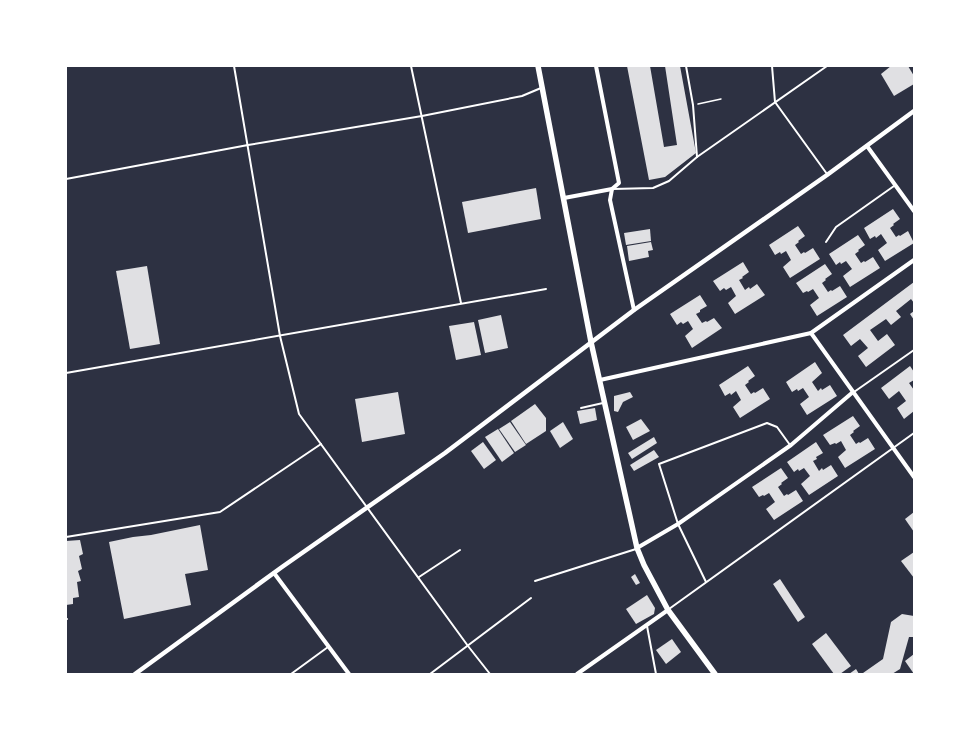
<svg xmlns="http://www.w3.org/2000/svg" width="980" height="740" font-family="'PT Sans',sans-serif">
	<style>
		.building { fill: #e0e0e3 }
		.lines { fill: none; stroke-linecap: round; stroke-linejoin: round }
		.path { stroke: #fff; stroke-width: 1.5 }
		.service { stroke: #fff; stroke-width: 2 }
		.minor { stroke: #fff; stroke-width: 4 }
		.tertiary { stroke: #fff; stroke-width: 4.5 }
		.secondary { stroke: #fff; stroke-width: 5.5 }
	</style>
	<rect width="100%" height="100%" fill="#2d3142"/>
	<g class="building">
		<path d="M627,66H650L664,147L677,145L665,66H680L696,153L665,177L649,180Z"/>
		<path d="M891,66H908L914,76V84L894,96L881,74Z"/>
		<path d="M536,188L541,219L468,233L462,202Z"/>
		<path d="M893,209L900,219L893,224L894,225L890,228L896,237L899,235L900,236L908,231L914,243L885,261L878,250L887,243L881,234L876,238L875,236L870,239L864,228Z"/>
		<path d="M798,226L805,236L798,241L799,242L795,245L801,254L804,252L805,253L813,248L820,259L790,278L783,267L791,260L786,251L781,254L780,252L775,255L769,245Z"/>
		<path d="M650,229L651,241L626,245L624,233Z"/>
		<path d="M858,235L865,245L858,250L859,251L855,254L861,263L864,261L865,262L873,257L880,268L850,287L843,276L852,269L846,261L841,264L840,262L836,265L829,254Z"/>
		<path d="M651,242L653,250L648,251L649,257L629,261L627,246Z"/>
		<path d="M743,262L749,272L742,277L743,278L739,280L745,290L749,287L750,289L757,284L765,295L735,314L728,303L736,296L731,287L726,290L724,288L720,291L713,281Z"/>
		<path d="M825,264L832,274L825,279L826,280L822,283L828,292L831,290L832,291L840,286L847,297L817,316L810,305L819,298L813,289L808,292L807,291L803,293L796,283Z"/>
		<path d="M147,266L160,344L130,349L116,271Z"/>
		<path d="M914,282V303L911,299L896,311L901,317L891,325L886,319L870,330L878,341L887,334L895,345L866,367L858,356L868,348L860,339L851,346L843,335Z"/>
		<path d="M700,295L707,306L700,310V312L696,314L702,323L706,321L707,322L714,318L722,328L692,348L685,336L693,329L688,321L683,324L681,322L677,325L670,314Z"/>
		<path d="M914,311V320L910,314Z"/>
		<path d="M501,315L508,348L485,353L478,320Z"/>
		<path d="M474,322L481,355L456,360L449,326Z"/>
		<path d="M815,362L822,373L812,382L818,391L821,388L822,390L830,385L837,396L807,415L800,404L809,397L803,388L798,391L797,389L792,392L786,382Z"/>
		<path d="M748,366L755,376L748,381L749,382L745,385L751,394L754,392L755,393L763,388L770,399L740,418L733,407L741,400L736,391L731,395L730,393L725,396L719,385Z"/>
		<path d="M910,366L914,372V380L909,383L914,390V411L904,419L897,408L906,401L899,391L889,399L881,388Z"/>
		<path d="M398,392L405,434L362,442L355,399Z"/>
		<path d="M630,392L633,397L623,402L618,412L614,411V396Z"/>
		<path d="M535,404L546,418V431L526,444L511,421Z"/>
		<path d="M595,408L597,420L580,424L577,411Z"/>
		<path d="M853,416L860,426L853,431L854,432L850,435L856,444L859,442L860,443L868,438L875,449L845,468L838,457L846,450L841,441L836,444L835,443L830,445L823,435Z"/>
		<path d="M641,419L650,431L633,440L626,427Z"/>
		<path d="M510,422L526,445L515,452L499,429Z"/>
		<path d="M563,422L573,439L560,448L550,431Z"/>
		<path d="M498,429L514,453L502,462L485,437Z"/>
		<path d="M654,437L657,443L632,459L628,453Z"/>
		<path d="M483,442L496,460L484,469L471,451Z"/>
		<path d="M816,442L823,453L816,457L817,459L813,461L819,471L822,468L823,470L831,465L838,476L809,495L801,484L810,476L804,468L799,471L798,469L794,472L787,462Z"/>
		<path d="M654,450L659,457L634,471L630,465Z"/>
		<path d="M781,468L788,478L781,483L782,484L778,487L784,496L787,494L788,495L796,490L803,501L774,520L766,509L775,502L769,493L764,496L763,495L759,497L752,487Z"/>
		<path d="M914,512V532L905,519Z"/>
		<path d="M200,525L208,570L185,574L191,605L124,619L109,542L133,537L151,535Z"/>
		<path d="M80,540L83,554L79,556L82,569L78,571L81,581L77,582L79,597L73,598V604L66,605V541Z"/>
		<path d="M914,552V578L901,561Z"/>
		<path d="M635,574L640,583L636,585L631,577Z"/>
		<path d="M780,579L805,617L798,622L773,584Z"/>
		<path d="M647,595L655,608L654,614L636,624L626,609Z"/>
		<path d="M902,614L914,616V637H909L900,669L892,674H864L863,673L883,659L891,622Z"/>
		<path d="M826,633L851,666L840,674H834L812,644Z"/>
		<path d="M672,639L681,652L666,664L656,650Z"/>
		<path d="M914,654V674L905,661Z"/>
		<path d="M856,669L859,674H849Z"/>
	</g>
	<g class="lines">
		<path class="path" d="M698,104L721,99"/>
		<g class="service">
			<path d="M234,66L280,336L299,414L468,646L490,674"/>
			<path d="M411,66L461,303"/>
			<path d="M686,66L693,105L697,157"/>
			<path d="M772,66L775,102L827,174"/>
			<path d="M66,179L248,145L422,116L522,96L541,88"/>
			<path d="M613,189L653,188L669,181L697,157L827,66"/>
			<path d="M826,242L836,227L894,186"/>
			<path d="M66,373L546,289"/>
			<path d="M854,392L914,350"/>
			<path d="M581,408L603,403"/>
			<path d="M66,537L220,512L321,444"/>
			<path d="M419,577L460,550"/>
			<path d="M535,581L636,549"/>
			<path d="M706,582L678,524L659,464L767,423L777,427L790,445"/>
			<path d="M669,609L914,433"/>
			<path d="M66,619H67"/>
			<path d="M647,626L656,674"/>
			<path d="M291,674L328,647"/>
			<path d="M430,674L531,598"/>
		</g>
		<g class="minor">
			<path d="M867,146L914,211"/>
			<path d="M612,189L610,200L634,310"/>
			<path d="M564,198L612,189L619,183L596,66"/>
			<path d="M811,333L914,477"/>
			<path d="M600,380L811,333L914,260"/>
			<path d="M637,548L678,524L791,445L853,392"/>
			<path d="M274,573L349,674"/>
			<path d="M577,674L668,610"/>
		</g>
		<path class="tertiary" d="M135,674L282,567L445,453L634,310L827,175L914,111"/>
		<path class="secondary" d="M538,66L591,342L637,548L644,565L668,610L715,674"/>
	</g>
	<rect width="980" height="740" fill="none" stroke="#ffffff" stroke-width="134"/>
</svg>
